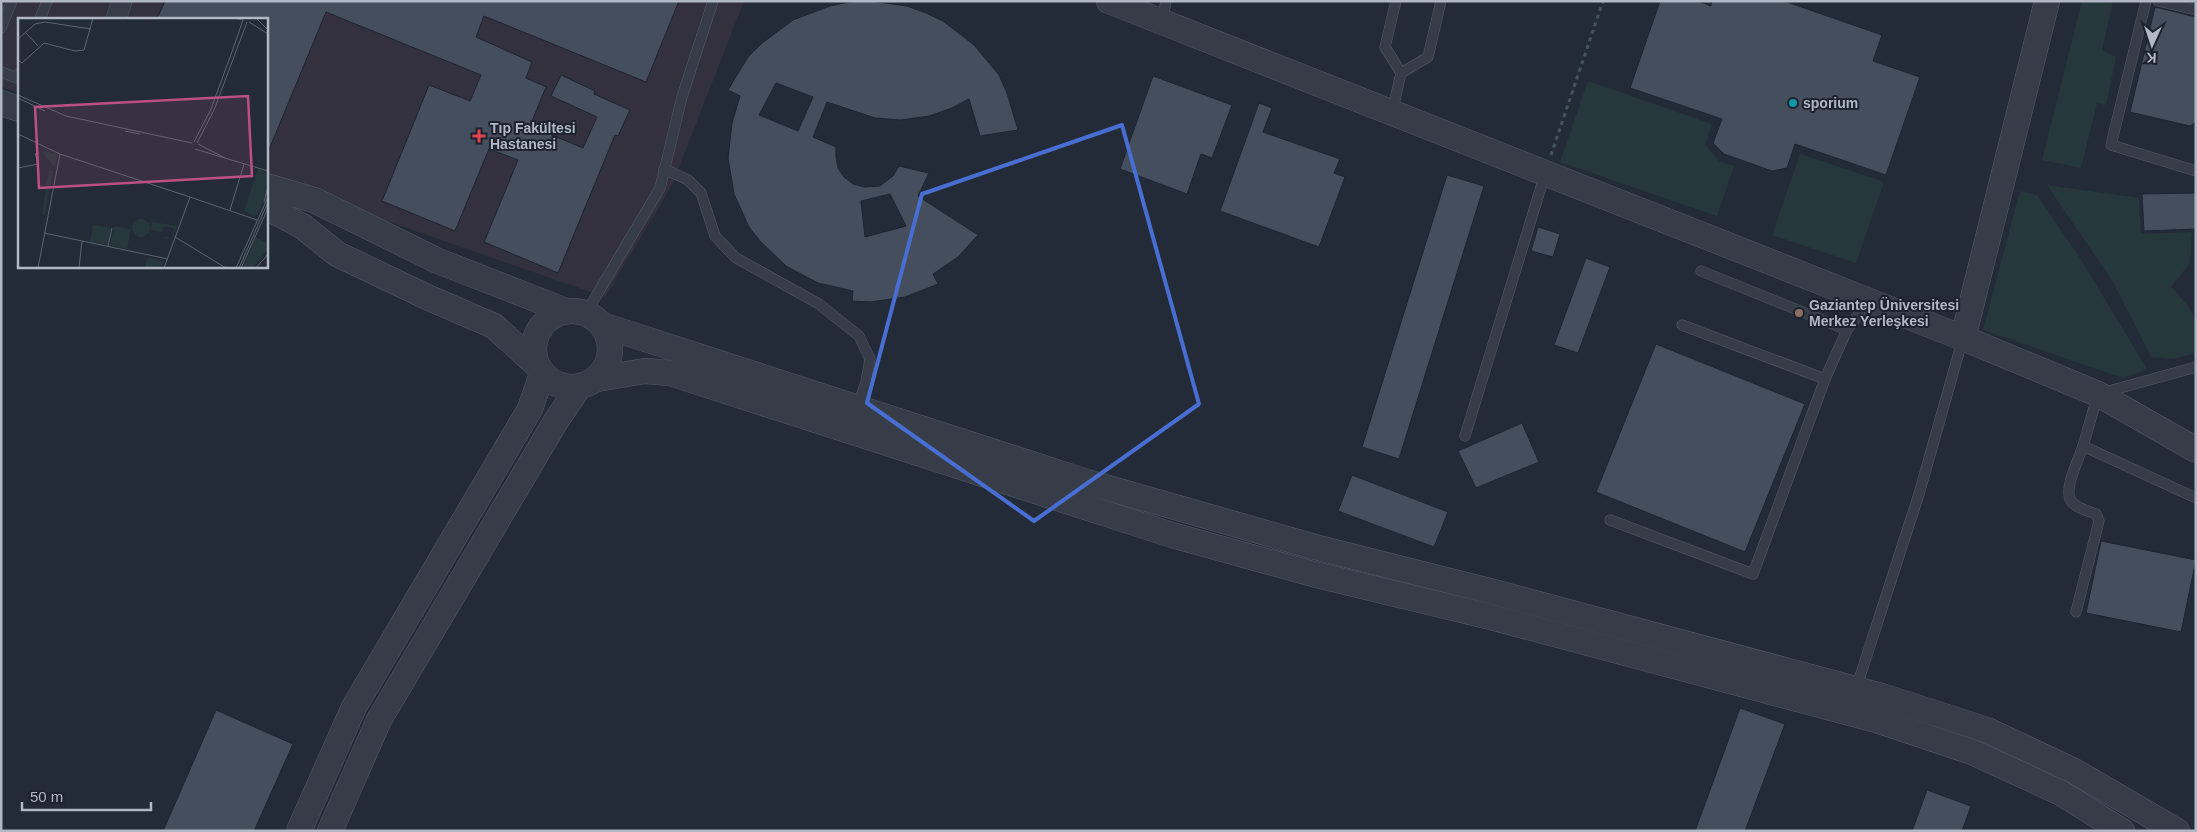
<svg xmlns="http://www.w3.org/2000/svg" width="2197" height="832" font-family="Arial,sans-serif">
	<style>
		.medical { fill: #33313e }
		.green { fill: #26383b }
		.building { fill: #444e5d; stroke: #1e2430; fill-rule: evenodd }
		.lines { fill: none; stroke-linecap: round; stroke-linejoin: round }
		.service-casing { stroke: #545b67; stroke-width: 11 }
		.minor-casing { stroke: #545b67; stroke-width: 21 }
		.tertiary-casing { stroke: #545b67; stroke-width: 26 }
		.path { stroke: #445559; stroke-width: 3; stroke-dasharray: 4 4; stroke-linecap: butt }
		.service { stroke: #363d49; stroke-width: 10 }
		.minor { stroke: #363d49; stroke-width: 20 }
		.tertiary { stroke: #363d49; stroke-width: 25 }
		.marked { fill: none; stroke: #496ed2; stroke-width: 4; stroke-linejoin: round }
		.culture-dot { fill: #0f9aa8; stroke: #1c222e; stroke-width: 2 }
		.health-dot { fill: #e0444e; stroke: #1c222e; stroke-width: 2 }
		.education-dot { fill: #8d6e63; stroke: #1c222e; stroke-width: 2 }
		.labels { text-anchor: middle; stroke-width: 4; stroke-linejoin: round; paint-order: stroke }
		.poi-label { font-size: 14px; font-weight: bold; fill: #b1b8c5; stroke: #1c222e; text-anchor: start }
		.inset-road { fill: none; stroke: #5c6371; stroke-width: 1 }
		.view { fill: #bc5080; fill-opacity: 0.15; stroke: #bc5080; stroke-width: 2.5 }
		.inset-edge { fill: none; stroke: #b1b8c5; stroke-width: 2.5 }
	</style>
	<rect width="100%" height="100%" fill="#232b39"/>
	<path class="medical" d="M1,1H744L672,185L605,297L266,179V19H19V93L1,87Z"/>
	<g class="green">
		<path d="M2082,1H2113L2102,50L2116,57L2106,105L2097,103L2081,168L2042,160Z"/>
		<path d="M1588,81L1712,124L1705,145L1719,161L1734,166L1717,216L1560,162Z"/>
		<path d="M1800,154L1884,182L1856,263L1772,235Z"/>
		<path d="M2047,185L2139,198L2141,234L2192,232L2190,263L2171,287L2188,306L2196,319V353L2173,359L2151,357L2113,282Z"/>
		<path d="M2020,191L2037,195L2080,258L2147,369L2123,378L1983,330Z"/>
	</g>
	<g class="building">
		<path d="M165,1H679L646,82L484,16L476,37L532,62L526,78L546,87L530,126L583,148L597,117L551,96L561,75L595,91L594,94L630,110L618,136L615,135L558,273L484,242L518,160L489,149L455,231L382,201L429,85L470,101L481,75L326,12L266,157V19H157Z"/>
		<path d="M871,1L907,6L926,13L943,21L974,45L999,75L1007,93L1018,130L980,136L969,99L952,108L929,116L901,120L875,118L827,102L813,137L836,147V157L838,168L844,177L853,184L864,187L880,186L893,176L899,166L929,173L918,196L978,235L958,257L933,274L938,284L905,297L870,302L852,301L853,291L818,283L786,266L760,241L749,227L734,194L728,158L732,123L740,96L728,90L748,57L762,43L793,20L830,6L849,2ZM776,83L813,97L798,131L759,115ZM890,194L906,226L865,237L861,201Z"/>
		<path d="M1660,1H1698L1711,6L1712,1H1784L1882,35L1873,61L1920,77L1886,175L1795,144L1787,168L1772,171L1724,154L1713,143L1722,119L1630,88Z"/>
		<path d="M2155,7L2196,17V122L2190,126L2130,112Z"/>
		<path d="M1153,76L1232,105L1212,158L1201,154L1187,194L1120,169Z"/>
		<path d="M1259,103L1272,108L1263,132L1340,159L1334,173L1345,177L1319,247L1220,211Z"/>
		<path d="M1447,175L1484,186L1399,459L1362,447Z"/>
		<path d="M2196,193V229L2144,231L2142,194Z"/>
		<path d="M1538,227L1560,234L1553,257L1531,251Z"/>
		<path d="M1586,258L1610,267L1578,353L1554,345Z"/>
		<path d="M1656,344L1805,404L1745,552L1596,492Z"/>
		<path d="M1522,423L1539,462L1476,488L1458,451Z"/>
		<path d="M1352,475L1448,512L1434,547L1338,511Z"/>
		<path d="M2101,541L2196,560L2181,632L2086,613Z"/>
		<path d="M1740,708L1785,724L1745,831H1695Z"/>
		<path d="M216,710L293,744L254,831H163Z"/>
		<path d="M1927,790L1971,806L1962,831H1912Z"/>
	</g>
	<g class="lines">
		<g class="service-casing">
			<g id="service">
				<path d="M2146,1L2111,145L2196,171"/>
				<path d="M2158,1L2196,10"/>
				<path d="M40,19L47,1"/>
				<path d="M1162,21L1166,1"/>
				<path d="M1,28L12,1"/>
				<path d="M1,72L17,78L19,74"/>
				<path d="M1401,73L1428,57L1441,1"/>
				<path d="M1392,113L1401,73L1385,47L1396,1"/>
				<path d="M664,169L688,180L701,193L715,236L736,258L819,304L859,336L870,359L866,382L857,409"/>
				<path d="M1701,271L1847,330"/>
				<path d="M586,313L660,188L682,97L713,1"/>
				<path d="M1682,325L1825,379"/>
				<path d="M2196,367L2098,394L2083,446L2196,498"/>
				<path d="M1465,436L1545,174"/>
				<path d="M1610,520L1753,574L1825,379L1847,330L1868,302"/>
				<path d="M2076,612L2099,521L2096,514C2088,511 2076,508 2071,501C2063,489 2079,459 2083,446"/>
				<path d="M1856,689L1919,494L1963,338"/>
			</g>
		</g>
		<g class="minor-casing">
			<path id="minor" d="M116,19L122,1"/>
		</g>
		<g class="tertiary-casing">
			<g id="tertiary">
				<path d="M1109,1L1963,338L2047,1"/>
				<path d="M1,103L19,109"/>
				<path d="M266,186L314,200L438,261L566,311"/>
				<path d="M266,207L302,226L337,254L427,297L494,326L537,365"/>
				<circle cx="572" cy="349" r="38"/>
				<path d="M602,325L1087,482L1315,547L1490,591L1885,697L1987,730L2074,771L2177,831"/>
				<path d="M1963,338L2098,394L2196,450"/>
				<path d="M597,379L645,371L670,373L1172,535L1313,574L1487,616L1876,720L1972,752L2061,793L2122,831"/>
				<path d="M299,831L354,707L530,409L542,374"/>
				<path d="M330,831L379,720L556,421L579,387"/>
			</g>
		</g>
		<path class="path" d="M1551,155L1603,1"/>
		<use href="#service" class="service"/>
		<use href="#minor" class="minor"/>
		<use href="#tertiary" class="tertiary"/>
	</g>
	<path class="marked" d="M1122,125L1199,404L1034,521L867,403L922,194Z"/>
	<circle class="culture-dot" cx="1793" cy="103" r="5"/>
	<path class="health-dot" d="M476.5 128.5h5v5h5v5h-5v5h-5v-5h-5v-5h5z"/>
	<circle class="education-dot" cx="1799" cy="313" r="5"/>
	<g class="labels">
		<g class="poi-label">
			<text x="1803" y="108">sporium</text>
			<text x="490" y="133">Tıp Fakültesi<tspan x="490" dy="16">Hastanesi</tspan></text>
			<text x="1809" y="310">Gaziantep Üniversitesi<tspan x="1809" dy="16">Merkez Yerleşkesi</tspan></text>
		</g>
	</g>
	<g transform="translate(18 18)">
		<rect width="250" height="250" fill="#232b39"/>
		<path d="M26,133L40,136L37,150L24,134ZM240,151L250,154V172L239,197L236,198L226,193ZM31,153H35L27,197L24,196ZM114 210a9 9 0 1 1 18 0a9 9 0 1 1-18 0ZM134,204L159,208L154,221L146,220L145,219L154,220L156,210L146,208L144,214L133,212ZM75,207L93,210L90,227L72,224ZM96,208L113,211L109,231L92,227ZM238,219L250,226V231L235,250H225ZM129,239L146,243L143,250H127Z" fill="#26383b"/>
		<path class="inset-road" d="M238,0L250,12M231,4L250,16M7,14L20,28M0,21L17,6L27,4L73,11M0,42L4,45L26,25L57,33L66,32L75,0M0,77L48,98L174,125M0,80L27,93M107,113L122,116M0,116L42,136M176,124L193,91L215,31L225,2L216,0M179,125L196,92L229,4M180,126L207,140M177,131L250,153M0,150L20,146L17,135M172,179L239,202M246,184L250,169M212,192L226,146M26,215L150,241M157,219L208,250M90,228L94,210M20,250L42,136L172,179L146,250M61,250L64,223M218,250L250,179M221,250L250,184M223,250L250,190M238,250L250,236"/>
		<path class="view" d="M230,78L234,158L21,170L17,89Z"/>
		<rect width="250" height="250" class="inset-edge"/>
	</g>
	<rect width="2197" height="832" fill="none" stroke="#b1b8c5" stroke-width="5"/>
	<g transform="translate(2152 45) rotate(183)" stroke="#1c222e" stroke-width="4" paint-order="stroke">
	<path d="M0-4L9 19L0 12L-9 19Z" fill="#b1b8c5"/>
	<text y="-8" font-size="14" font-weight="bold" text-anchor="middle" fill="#b1b8c5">K</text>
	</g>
	<path d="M22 802v8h129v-8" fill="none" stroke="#b1b8c5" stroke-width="2.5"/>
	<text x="30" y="802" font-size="15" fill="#b1b8c5" stroke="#1c222e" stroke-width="4" paint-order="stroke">50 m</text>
</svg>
